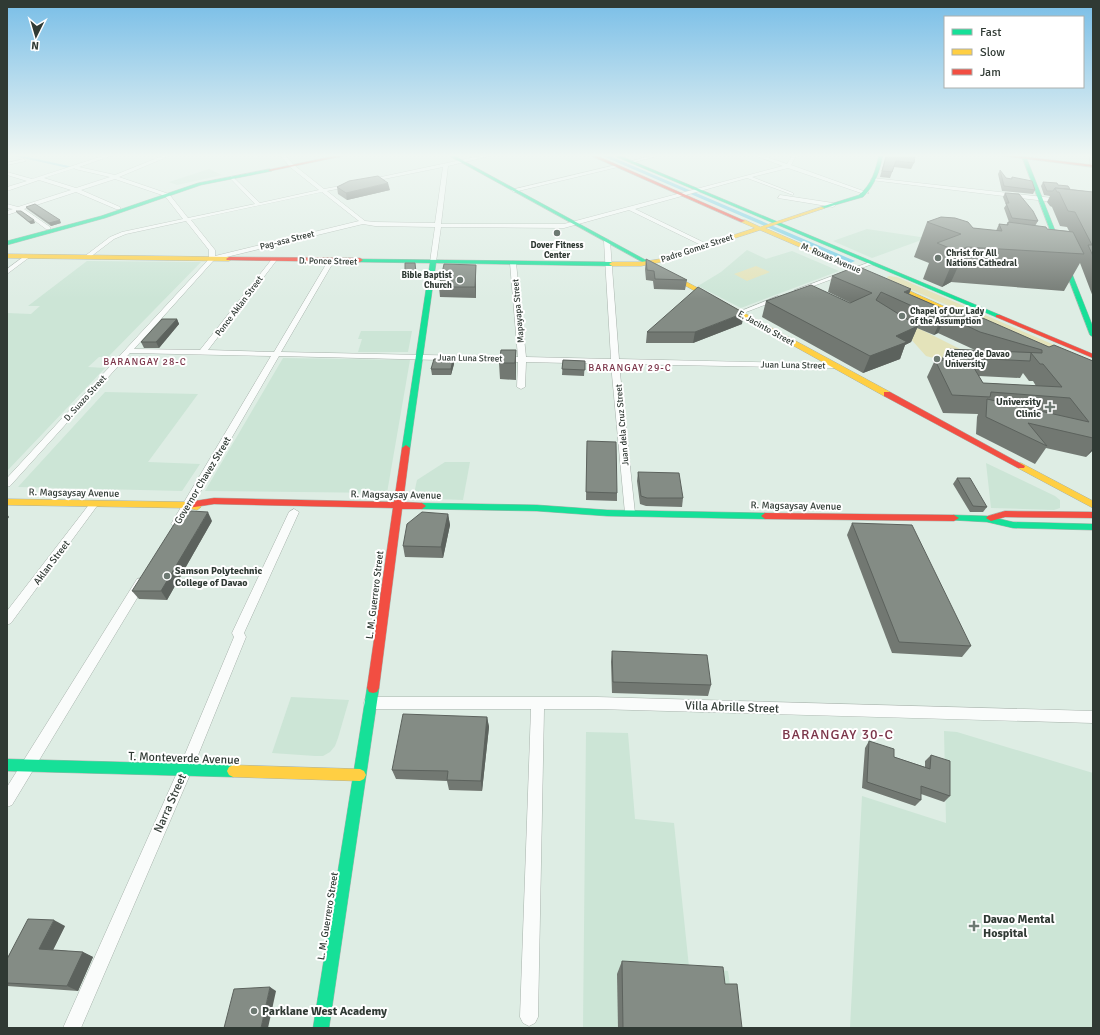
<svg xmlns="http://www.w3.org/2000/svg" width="1100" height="1035" font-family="Signika,sans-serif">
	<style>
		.built { fill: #cce5d6 }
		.green { fill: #e4e3ba }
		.water { fill: #74cde5 }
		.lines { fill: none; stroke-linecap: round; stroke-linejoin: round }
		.stream { stroke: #74cde5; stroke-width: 2 }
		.street-casing { stroke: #a7b2ab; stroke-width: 1 }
		.fast-casing { stroke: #a7b2ab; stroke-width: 1 }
		.slow-casing { stroke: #a7b2ab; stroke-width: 1 }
		.jam-casing { stroke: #a7b2ab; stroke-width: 1 }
		.street { fill: #fafcfb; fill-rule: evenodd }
		.fast { fill: #16e098; fill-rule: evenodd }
		.slow { fill: #ffcf43; fill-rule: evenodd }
		.jam { fill: #f24e42; fill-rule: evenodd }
		.wall { fill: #727872; fill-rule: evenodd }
		.shaded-wall { fill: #5c625d }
		.building { fill: #848c85; stroke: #5c625d; fill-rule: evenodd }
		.poi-dot { fill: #6d7972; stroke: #fff; stroke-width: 1.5 }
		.labels { text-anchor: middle; stroke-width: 4; stroke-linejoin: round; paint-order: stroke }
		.far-street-label { font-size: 9px; fill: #303a34; stroke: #fff }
		.far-poi-label { font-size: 9px; font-weight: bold; fill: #303a34; stroke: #fff; text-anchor: start }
		.far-quarter-label { font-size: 10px; letter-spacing: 1px; fill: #7b3549; stroke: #fff }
		.poi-label { font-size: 10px; font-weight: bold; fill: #303a34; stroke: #fff; text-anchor: end }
		.street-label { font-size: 10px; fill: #303a34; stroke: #fff }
		.near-street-label { font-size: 12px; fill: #303a34; stroke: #fff }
		.near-poi-label { font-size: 12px; font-weight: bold; fill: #303a34; stroke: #fff; text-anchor: start }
		.near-quarter-label { font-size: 14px; letter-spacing: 1px; fill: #7b3549; stroke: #fff }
	</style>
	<rect width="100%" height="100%" fill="#deede4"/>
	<g class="built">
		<path d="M209,169L222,175L177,185L169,182Z"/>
		<path d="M867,229L927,238L872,258L833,241Z"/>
		<path d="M747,250L766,259L792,251L839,271L741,308L698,286L721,272Z"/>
		<path d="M87,261L201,262L108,357H99L88,367L105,368L7,471V313L31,314L40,306H28Z"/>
		<path d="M361,331H412L408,352H358L362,339H358Z"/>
		<path d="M283,358L410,360L387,493L205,491Z"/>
		<path d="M105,392L198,394L148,462L200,464L182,491L18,487Z"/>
		<path d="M445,462H470L463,500L413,498L417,480Z"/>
		<path d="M986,463L1055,496L1060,500V508L1054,510L991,508Z"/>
		<path d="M291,697L349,700L338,738L335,746L330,752L323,756H315L272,753Z"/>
		<path d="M944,731L957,732L1093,773V1028H850L862,796L946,823Z"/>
		<path d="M586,732L628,733L635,819L674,823L689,967L728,971L736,1028H583Z"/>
	</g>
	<g class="green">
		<path d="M756,266L770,272L747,281L734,274Z"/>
		<path d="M889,276L897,277L1073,353L1062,355L889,280L887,277Z"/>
		<path d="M910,324L964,351L952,363L926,356L901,328Z"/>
	</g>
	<path class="water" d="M598,154H605L855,261L850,263Z"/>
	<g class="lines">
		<path class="stream" d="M9,154L73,168"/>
		<g class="street-casing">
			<g id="street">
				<path d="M109,154H116L79,167L115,175L167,154H174L119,177L169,194L188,218L255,204L230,178L232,176L260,203L319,190L290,167L279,154H284L294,165L324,189L351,184V186L327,191L365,221L375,222L435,223L443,167L369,182L367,180L489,154H498L448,166L441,224H564L783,166L751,154H758L787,164L793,154H797L791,165L869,193L864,194L788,168L752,177L793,193V195L747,178L635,209L707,244V246L705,247L629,210L564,228L441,227L436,262L433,264L430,262L435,227L375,226L363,224L214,260L134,349L200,350L272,259H276V261L208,350L274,352L328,261L331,259L334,261L281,352L518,357L510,263L513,261L516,263L526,357L611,359L604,241L607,239L610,241L619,359L834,364L838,366L834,368L619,364L635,513L630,516L625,513L611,364L526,362L525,387L521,389L517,387L518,362L279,356L180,527L176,528L171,524L271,356L130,353L10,486L7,487V478L209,259V250L186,221L126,234L114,239L89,258H85V256L110,237L122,232L183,219L165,196L115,179L81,190L120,207V209H116L76,192L24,209L50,227V229H46L23,212L19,211L7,215V211L13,209L7,208V204L18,207L71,190L39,180L7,191V187L27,181L7,175V172L32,179ZM75,168V169L110,177L76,188L44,178ZM322,192L359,221L215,256V250L191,220Z"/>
				<path d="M657,154H665L631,163L629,162Z"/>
				<path d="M1089,154H1093V167L1091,166Z"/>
				<path d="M24,159L26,161L7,165V163Z"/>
				<path d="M616,165L618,167L514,192L511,190Z"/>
				<path d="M873,178L1062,199L1065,201L1062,203L871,180Z"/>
				<path d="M780,195L833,203L836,205L833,207L778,198Z"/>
				<path d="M26,255L31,256L7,274V269Z"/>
				<path d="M870,262L875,263L800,291L795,290Z"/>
				<path d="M778,296L780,297V299L741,314L736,313Z"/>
				<path d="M94,501L99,504L97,506L11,623L7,625V611L91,502Z"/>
				<path d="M294,509L299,512L244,633L246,637L192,770L81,1028H63L180,766L234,637L232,633L289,512Z"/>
				<path d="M141,578L145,579L146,582L145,585L12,805L7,807V787L137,579Z"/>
				<path d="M370,697H597L1093,711V723L597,709H544L538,1017L535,1023L529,1026L523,1023L520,1017L531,709H370L365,707L364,703L365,699Z"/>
			</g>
		</g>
		<g class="fast-casing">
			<g id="fast">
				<path d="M446,154H451L653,264L648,265Z"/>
				<path d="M879,154H883C880,171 875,185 863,197L821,209V207L859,195C872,184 876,170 879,154Z"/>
				<path d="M1021,154H1025L1093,327V337L1090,335Z"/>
				<path d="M618,155L1000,315L1001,316L996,317L617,157Z"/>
				<path d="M270,169L272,171L201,185L105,218L7,245V241L101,216L198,183Z"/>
				<path d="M358,259L612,262L615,264L612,266L436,263L410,448L406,451L402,448L430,263L360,262L358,261Z"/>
				<path d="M422,503L537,505L607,510L765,513L769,516L765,519L607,516L537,511L422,509L418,506Z"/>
				<path d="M954,515L987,516L1013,522L1093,524V530L1013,528L987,522L951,520L949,518Z"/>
				<path d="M373,683L377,684L379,688L329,1028H313L367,688L369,684Z"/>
				<path d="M7,759L233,765L237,767L239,771L237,775L233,777L7,771Z"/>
			</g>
		</g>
		<g class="slow-casing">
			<g id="slow">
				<path d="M821,207L825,208L765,228L871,274V276H867L760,230L661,262L641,266H612L609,264L612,262H641L660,259L755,228L741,222V220H745L760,227Z"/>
				<path d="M7,254L229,257L232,259L229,261L7,258Z"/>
				<path d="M670,273L890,392L891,394L890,396H884L668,276V274Z"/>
				<path d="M892,283L963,315L964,316L959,317L890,286V284Z"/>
				<path d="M1021,463L1093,501V508L1018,468L1017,466L1018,464Z"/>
				<path d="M7,499L188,502L200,505L201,507L197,510L188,508L7,505Z"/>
				<path d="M233,765L360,769L364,771L366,775L364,779L360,781L233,777L229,775L227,771L229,767Z"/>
			</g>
		</g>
		<g class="jam-casing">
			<g id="jam">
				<path d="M344,154H353L270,171L268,170Z"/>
				<path d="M587,154H593L745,221L741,222Z"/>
				<path d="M988,154H1002L1093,165V167Z"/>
				<path d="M229,257L360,258L363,260L360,262L227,260L226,259Z"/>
				<path d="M996,315H1000L1093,354V358L996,317Z"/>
				<path d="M884,392H890L1025,466L1024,468H1018L884,396Z"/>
				<path d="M406,445L410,448L403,502L422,503L426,506L422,509H402L379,688L377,692L373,693L369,692L367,688L393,508L214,504L188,508L184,505L188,502L214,498L394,502L402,448Z"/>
				<path d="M1005,511L1093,512V518L1005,517L991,521L986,518L988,516Z"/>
				<path d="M765,513L954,515L959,518L954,521L765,519L761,516Z"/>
			</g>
		</g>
		<use href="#street" class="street"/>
		<use href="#fast" class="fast"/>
		<use href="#slow" class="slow"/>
		<use href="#jam" class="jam"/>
	</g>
	<g class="wall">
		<path d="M886,154H915L914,163L911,169L894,167L890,178L880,177Z"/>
		<path d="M1000,170L1006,178L1011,179L1012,177L1035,190L1033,194L1002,191L998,174Z"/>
		<path d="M1043,182L1058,185L1070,189L1093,192V297L1080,263L1064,291L951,282L942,287L923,279L929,263L914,257L927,222L996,231L999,224L1006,225L1008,222H1009L1004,208L1006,205L1003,197L1005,193L1038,221L1035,226L1047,229L1069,231L1067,227L1060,226L1052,207L1050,206L1047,202L1050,196L1044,195L1041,186Z"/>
		<path d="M337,187L390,190L347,200L338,194Z"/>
		<path d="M26,207L61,223L51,226L27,209Z"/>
		<path d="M16,211L35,223L31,224L17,213Z"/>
		<path d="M646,259L687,280L685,290L654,289L653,281L646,280L645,269Z"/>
		<path d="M476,265V298L440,297L439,287Z"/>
		<path d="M416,268V277H406L405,272Z"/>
		<path d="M832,276L911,289L909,294L941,308L1049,347L1093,361V450L1086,457L1046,448L1035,464L976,434L977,417L978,414L943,413L927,377L935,360H941L947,349L975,350L938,333L934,335L917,328L911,342L905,345L900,359L863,373L762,317L766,301L850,303H851L828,292ZM1023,373L1029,381H1033L1036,386L983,383L979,376L1020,378Z"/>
		<path d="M177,319L179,324L159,348H144L141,342Z"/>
		<path d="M742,324L693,343H646L647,332Z"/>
		<path d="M516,350V380L500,379L499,363Z"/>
		<path d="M453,359L454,364L451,375H432L431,369Z"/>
		<path d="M563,360L585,361L584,376L562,375Z"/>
		<path d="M587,441L617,493V501L586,500Z"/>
		<path d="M638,472L683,498L682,507L646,506L640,504L637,481Z"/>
		<path d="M957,478L987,507L983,512H970L953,484Z"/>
		<path d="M448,514L450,525L443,558L405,557L403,546Z"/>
		<path d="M212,521L167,600L139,599L132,591Z"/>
		<path d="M852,523L971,646L962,657L892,653L847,535Z"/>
		<path d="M612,651L711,685L708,696L612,693L611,662Z"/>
		<path d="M487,717L489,727L482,791L449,790L447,781L396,779L392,770Z"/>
		<path d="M869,741L894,757L925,767V761L931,755L950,796L944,802L921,794V800L915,806L862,788L865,748Z"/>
		<path d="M65,926L53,950L83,952L93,957L78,991L7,986V959Z"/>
		<path d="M622,961L725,984L742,1028H618L617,974Z"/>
	</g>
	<g class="shaded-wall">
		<path d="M388,183L390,190L347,200L346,193Z"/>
		<path d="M34,220L35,223L31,224L29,222Z"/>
		<path d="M60,220L61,223L51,226L49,223Z"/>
		<path d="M967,247L951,282L942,287L957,251Z"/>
		<path d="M476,265V298L475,287Z"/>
		<path d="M911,289L905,303L904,292Z"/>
		<path d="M744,313L742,324L693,343L695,332Z"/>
		<path d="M946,316L938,333L934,335L941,319Z"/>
		<path d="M177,319L179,324L159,348L156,342Z"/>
		<path d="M918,326L911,342L905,345L900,359L863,373L870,356L896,336Z"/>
		<path d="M516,350V380L515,363Z"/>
		<path d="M453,359L454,364L451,375V369Z"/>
		<path d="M1093,448V450L1086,457Z"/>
		<path d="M208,512L212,521L167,600L161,591Z"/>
		<path d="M7,514L9,517L7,520Z"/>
		<path d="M448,514L450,525L443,558L441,547Z"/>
		<path d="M487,717L489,727L482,791L481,781Z"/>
		<path d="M54,920L65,926L51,954L39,949Z"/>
		<path d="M83,952L93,957L78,991L67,986Z"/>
		<path d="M270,987L276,991L268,1028H261Z"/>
	</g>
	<g class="building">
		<path d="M887,154H915L914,163L896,161L892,172L882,171Z"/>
		<path d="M1000,170L1006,178L1012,179V177L1032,181L1035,190L1004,186Z"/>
		<path d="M378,176L388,183L346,193L337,187L349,181Z"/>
		<path d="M1043,182L1057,183L1058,185L1068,186L1070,189L1055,188L1053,191H1047Z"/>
		<path d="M1055,188L1093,192V256L1088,245H1092L1075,212L1068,211L1059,192H1057Z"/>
		<path d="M1005,193L1019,194L1033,211L1038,221L1012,218L1006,203H1009Z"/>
		<path d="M35,204L60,220L49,223L26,207Z"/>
		<path d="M16,211H21L34,220L29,222Z"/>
		<path d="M941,217L955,218L968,222L973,228L1002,231L999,224L1008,225V222L1046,227L1047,229L1073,232L1084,254L967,247L957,251L937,243L961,234L927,222Z"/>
		<path d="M646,259L687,280L655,279L654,271L647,270Z"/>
		<path d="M405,263H415L416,272H405Z"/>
		<path d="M444,264L476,265L475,287H439Z"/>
		<path d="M857,266L911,289L904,292L941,308L962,309L1049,347L1054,345L1093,361V438L1028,423L1047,446L986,417L987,399L1089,422L1070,398L991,392L990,397L952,395L935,360L954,361L947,349L1042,353V350L980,332L946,316L941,319L881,292L876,300L918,326L896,336L907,342L870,356L766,301L811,285L850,303L872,293L832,276ZM1031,353L1040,364H1043L1062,387L983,383L968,358L1030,361Z"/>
		<path d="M698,287L744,313L695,332H647Z"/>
		<path d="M162,319H177L156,342H141Z"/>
		<path d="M501,350H516L515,363H499Z"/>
		<path d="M434,359H453L451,369H431Z"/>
		<path d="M563,360L585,361V370L562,369Z"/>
		<path d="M587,441L616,442L617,493L586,492Z"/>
		<path d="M638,472L679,473L683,498H647L641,496Z"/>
		<path d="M957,478H970L987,507L973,506Z"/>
		<path d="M191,511L208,512L161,591H132L180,515Z"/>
		<path d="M422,512L448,514L441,547L403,546L407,524Z"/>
		<path d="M852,523L912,525L971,646L899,642Z"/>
		<path d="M612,651L707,655L711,685L613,682Z"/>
		<path d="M403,714L487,717L481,781L447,780L448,771L392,770Z"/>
		<path d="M869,741L894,749V757L930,769L931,755L950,761V796L921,786V800L867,782Z"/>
		<path d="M28,919L54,920L39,949L83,952L67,986L7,983V959Z"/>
		<path d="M622,961L723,967L725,984H737L742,1028H623Z"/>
		<path d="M270,987L261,1028H224L234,989Z"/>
	</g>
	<linearGradient id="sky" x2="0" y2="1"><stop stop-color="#79bee7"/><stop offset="0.52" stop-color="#f0f7f3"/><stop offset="1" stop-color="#f0f7f3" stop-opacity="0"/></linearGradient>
	<rect width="1100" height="299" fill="url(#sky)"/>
	<g class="poi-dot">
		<circle cx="557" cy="233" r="4"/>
		<circle cx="938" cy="258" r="4"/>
		<circle cx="460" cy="280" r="4"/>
		<circle cx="902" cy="316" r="4"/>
		<circle cx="937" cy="359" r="4"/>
		<path d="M1048 401h4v4h4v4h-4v4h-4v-4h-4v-4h4z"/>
		<circle cx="167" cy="576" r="4"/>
		<path d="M972 920h4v4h4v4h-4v4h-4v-4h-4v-4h4z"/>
		<circle cx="254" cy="1011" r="4"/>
	</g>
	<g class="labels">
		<g class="far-street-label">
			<text transform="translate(287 240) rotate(-14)" y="3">Pag-asa Street</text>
			<text transform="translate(697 248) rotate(-18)" y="3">Padre Gomez Street</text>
			<text transform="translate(831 258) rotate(23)" y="3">M. Roxas Avenue</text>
			<text transform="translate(328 261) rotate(1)" y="3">D. Ponce Street</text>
			<text transform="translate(239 306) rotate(-53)" y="3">Ponce Aklan Street</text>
			<text transform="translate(518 311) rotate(-95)" y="3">Mapayapa Street</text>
			<text transform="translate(766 328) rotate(29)" y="3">E. Jacinto Street</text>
			<text transform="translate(470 358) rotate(1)" y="3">Juan Luna Street</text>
			<text transform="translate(793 365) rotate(1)" y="3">Juan Luna Street</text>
			<text transform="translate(85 398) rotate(-48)" y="3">D. Suazo Street</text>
			<text transform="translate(622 425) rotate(-95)" y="3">Juan dela Cruz Street</text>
		</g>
		<g class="far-poi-label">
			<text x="557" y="248" text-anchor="middle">Dover Fitness<tspan x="557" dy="10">Center</tspan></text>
			<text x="946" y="256">Christ for All<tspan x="946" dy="10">Nations Cathedral</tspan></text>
			<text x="452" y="278" text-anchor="end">Bible Baptist<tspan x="452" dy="10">Church</tspan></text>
			<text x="910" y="314">Chapel of Our Lady<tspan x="910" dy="10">of the Assumption</tspan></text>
			<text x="945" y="357">Ateneo de Davao<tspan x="945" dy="10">University</tspan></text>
		</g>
		<g class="far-quarter-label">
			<text x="145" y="365">BARANGAY 28-C</text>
			<text x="630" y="371">BARANGAY 29-C</text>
		</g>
		<g class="poi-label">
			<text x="1041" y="405">University<tspan x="1041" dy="12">Clinic</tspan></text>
			<text x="175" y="574" text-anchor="start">Samson Polytechnic<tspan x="175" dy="12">College of Davao</tspan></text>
		</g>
		<g class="street-label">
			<text transform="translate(202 480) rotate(-59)" y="4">Governor Chavez Street</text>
			<text transform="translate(74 492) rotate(1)" y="4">R. Magsaysay Avenue</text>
			<text transform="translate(396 494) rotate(1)" y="4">R. Magsaysay Avenue</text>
			<text transform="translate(796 505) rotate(1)" y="4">R. Magsaysay Avenue</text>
			<text transform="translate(51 562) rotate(-53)" y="4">Aklan Street</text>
			<text transform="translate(374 595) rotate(-83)" y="4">L. M. Guerrero Street</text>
			<text transform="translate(327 916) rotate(-81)" y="4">L. M. Guerrero Street</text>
		</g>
		<g class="near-street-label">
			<text transform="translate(732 707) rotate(2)" y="4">Villa Abrille Street</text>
			<text transform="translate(184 758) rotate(2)" y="4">T. Monteverde Avenue</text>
			<text transform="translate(170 803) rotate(-66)" y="4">Narra Street</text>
		</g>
		<g class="near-poi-label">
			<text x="983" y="923">Davao Mental<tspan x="983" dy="14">Hospital</tspan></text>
			<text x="262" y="1015">Parklane West Academy</text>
		</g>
		<g class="near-quarter-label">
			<text x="838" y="739">BARANGAY 30-C</text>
		</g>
	</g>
	<rect width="1100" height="1035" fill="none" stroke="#303a34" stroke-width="16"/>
	<rect x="944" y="16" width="140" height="72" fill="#ffffff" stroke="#acb0ae"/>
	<rect x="952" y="29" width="20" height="6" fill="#16e098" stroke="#acb0ae"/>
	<text x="980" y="36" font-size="12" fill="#303a34">Fast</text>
	<rect x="952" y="49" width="20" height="6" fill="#ffcf43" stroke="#acb0ae"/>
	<text x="980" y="56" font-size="12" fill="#303a34">Slow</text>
	<rect x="952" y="69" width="20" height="6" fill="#f24e42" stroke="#acb0ae"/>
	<text x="980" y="76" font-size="12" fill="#303a34">Jam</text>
	<g transform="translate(36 36) rotate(185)" stroke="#ffffff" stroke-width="3" paint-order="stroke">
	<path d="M0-3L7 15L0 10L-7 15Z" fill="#303a34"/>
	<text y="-6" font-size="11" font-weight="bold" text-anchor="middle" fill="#303a34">N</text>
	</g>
</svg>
